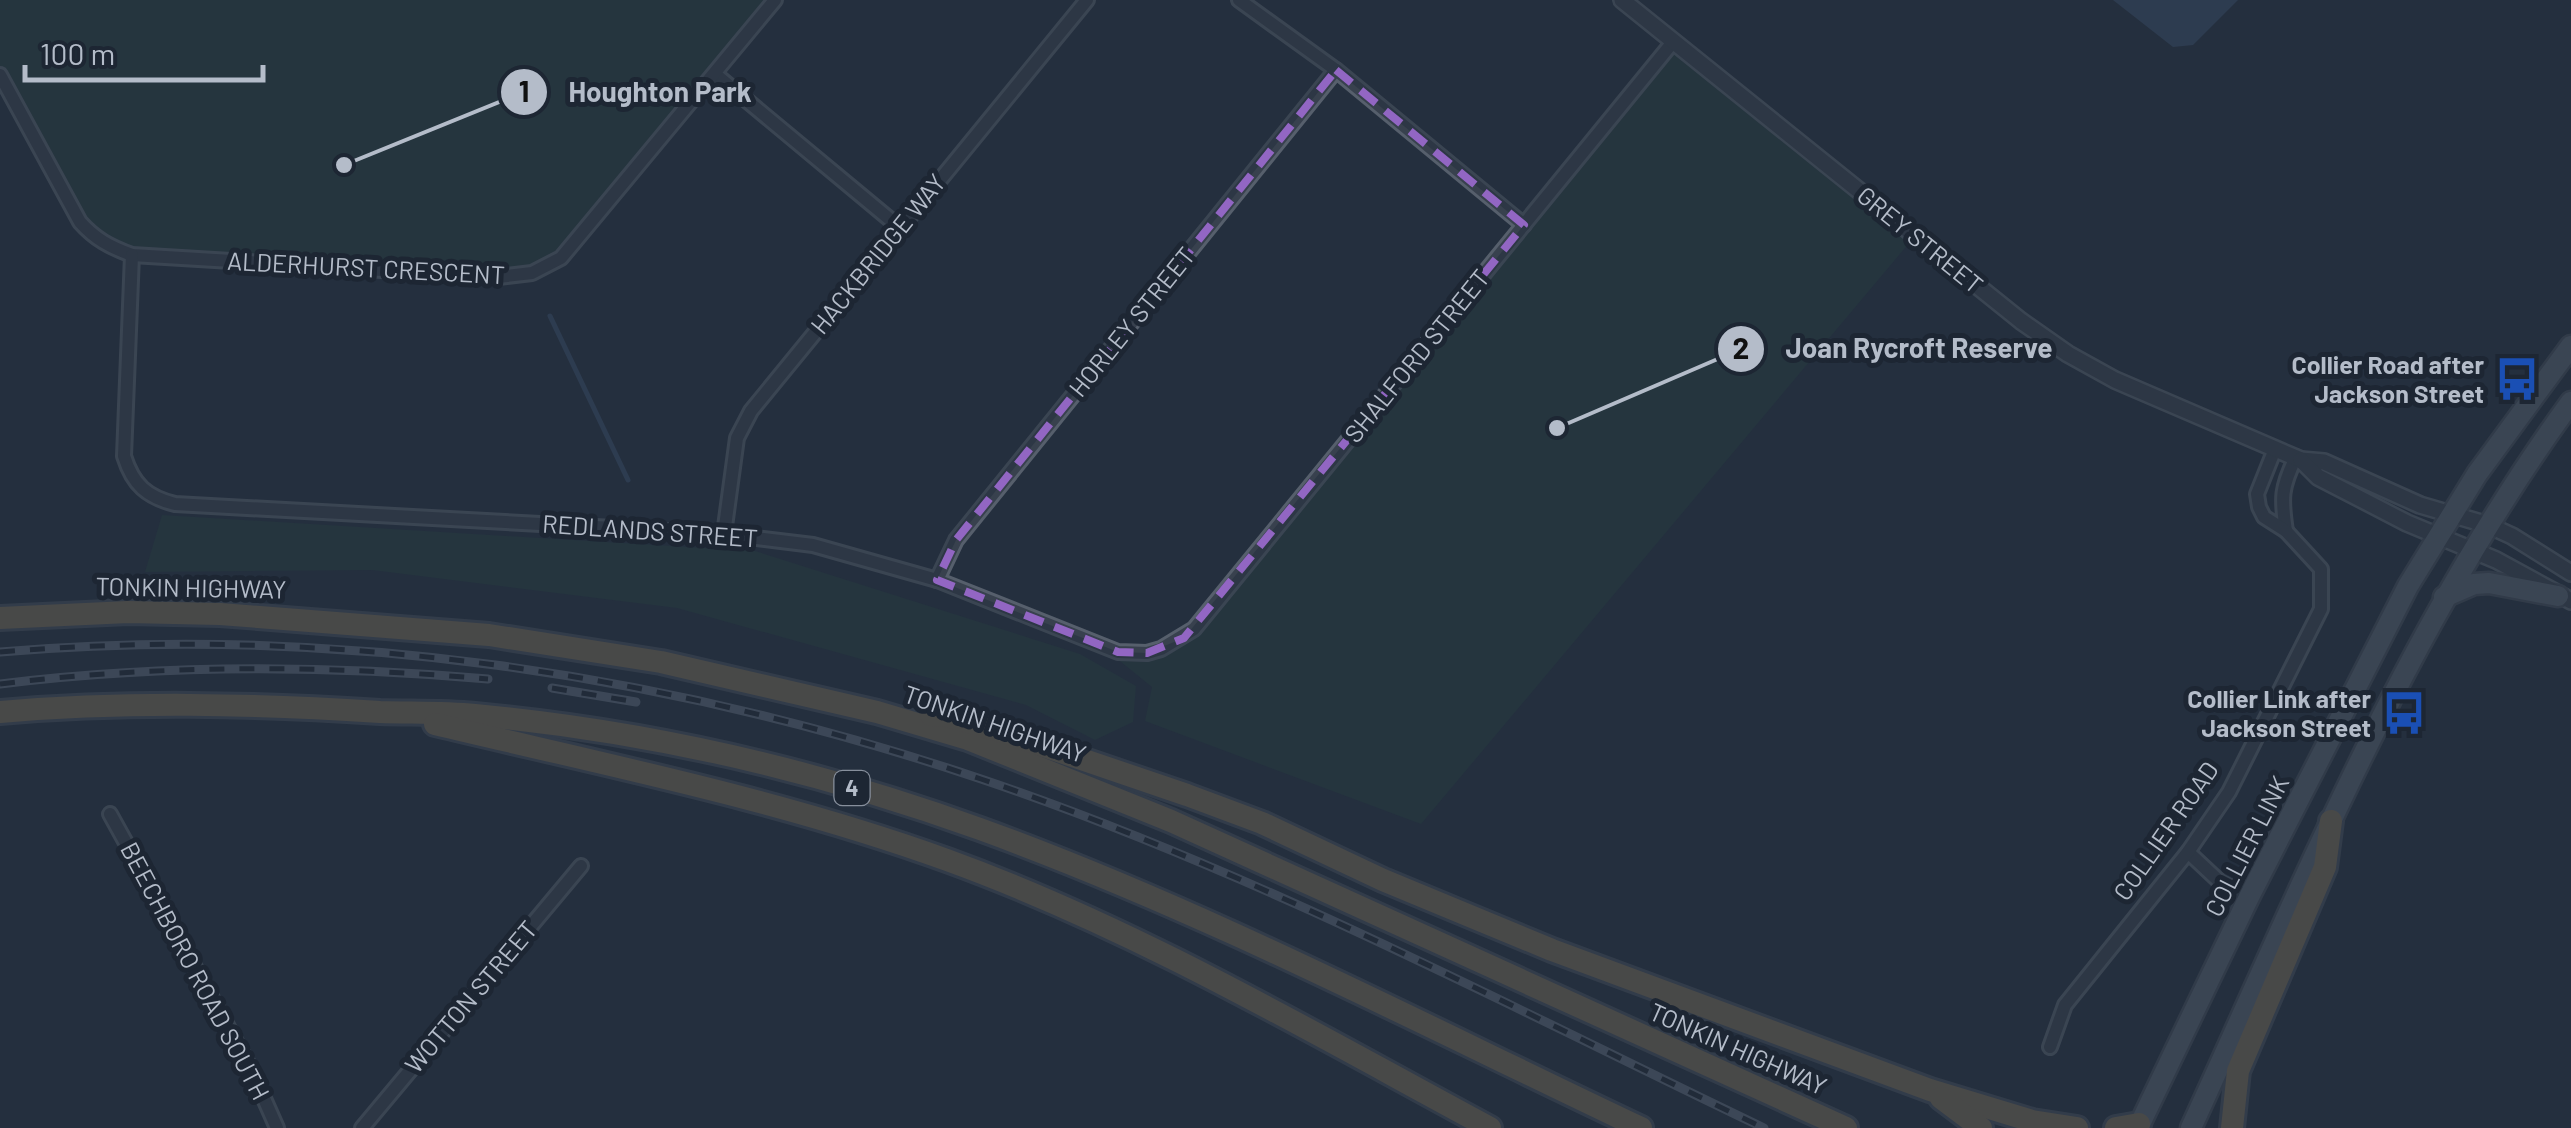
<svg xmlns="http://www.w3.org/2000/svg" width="2571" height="1128" font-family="Barlow,sans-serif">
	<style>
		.green { fill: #263c3f }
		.water { fill: #394c67 }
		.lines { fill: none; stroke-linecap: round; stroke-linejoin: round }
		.stream { stroke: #394c67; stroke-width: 5 }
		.minor-casing { stroke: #565f6c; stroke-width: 18 }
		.tertiary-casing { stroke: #565f6c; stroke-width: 20 }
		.primary-casing { stroke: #414a57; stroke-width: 25 }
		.motorway-casing { stroke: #434c59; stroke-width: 28 }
		.minor { stroke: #38414e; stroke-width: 12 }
		.tertiary { stroke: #38414e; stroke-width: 15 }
		.primary { stroke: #56606e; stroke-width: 20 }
		.motorway { stroke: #746855; stroke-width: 22 }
		.rail-casing { stroke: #5a6575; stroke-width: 9 }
		.rail { stroke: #1d2633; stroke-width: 5; stroke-dasharray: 15; stroke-linecap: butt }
		.marked { fill: none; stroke: #9266c3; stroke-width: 8; stroke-dasharray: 20 12; stroke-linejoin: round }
		.labels { text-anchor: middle; stroke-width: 10; stroke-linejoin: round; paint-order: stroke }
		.shield { fill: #1d2633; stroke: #878f9c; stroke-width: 2.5 }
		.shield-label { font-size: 22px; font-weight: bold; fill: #b4bcc9 }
		.street-label { font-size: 25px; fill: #b4bcc9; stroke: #1d2633 }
		.poi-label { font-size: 25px; font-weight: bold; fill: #b4bcc9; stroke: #1d2633; text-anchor: end }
		.leader { fill: none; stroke: #b4bcc9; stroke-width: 4 }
		.callout-dot { fill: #b4bcc9; stroke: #1d2633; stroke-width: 4 }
		.mark-label { font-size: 30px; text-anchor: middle; font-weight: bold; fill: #111 }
		.callout-label { font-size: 28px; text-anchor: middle; font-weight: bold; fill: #b4bcc9; stroke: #1d2633; stroke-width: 10; stroke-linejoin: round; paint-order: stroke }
	</style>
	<rect width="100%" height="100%" fill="#242f3e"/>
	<g class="green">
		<path d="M0,0H775L561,258L532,273L132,255L92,235L0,75Z"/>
		<path d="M1673,42L1915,236L1421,824L1145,721L1152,687L1105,649L1132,654L1184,638Z"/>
		<path d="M162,515L755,551L1080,654L1136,686L1133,722L1095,740L1026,705L677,608L372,570L145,572Z"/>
	</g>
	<path class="water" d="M2113,0H2238L2193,45L2173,47Z"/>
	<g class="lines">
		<path class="stream" d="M550,316L628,480"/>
		<g class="minor-casing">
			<g id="minor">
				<path d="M1239,0L1336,70L1524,225"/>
				<path d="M715,74L899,227"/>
				<path d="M0,75L80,222C95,239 110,247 132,255L498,277L532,273L561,258L775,0"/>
				<path d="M132,255L124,456C133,485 147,497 175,504L724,534L813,545L937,580L1118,652L1147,653L1161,649L1194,629L1673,42"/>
				<path d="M2286,531C2281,498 2281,488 2296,457"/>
				<path d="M724,534L737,438L751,411L1087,0"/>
				<path d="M937,580L956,540L1336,70"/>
				<path d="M110,814L250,1067L277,1128"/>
				<path d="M2188,852L2220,882L2249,897"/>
				<path d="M2050,1047L2065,1005L2188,852L2229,792L2321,609V569L2286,531L2264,517L2259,507L2257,494L2275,449"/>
				<path d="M362,1128L581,866"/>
			</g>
		</g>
		<g class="tertiary-casing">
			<g id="tertiary">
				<path d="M1622,0L2021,321L2068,354L2115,380L2301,460L2324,462L2420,505L2488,525L2512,536L2571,573"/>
				<path d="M2301,460L2318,477L2407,523L2496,560L2571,601"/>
			</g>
		</g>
		<g class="primary-casing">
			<g id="primary">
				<path d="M2444,597L2474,584L2489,583L2558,596"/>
				<path d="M2138,1128L2249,897L2408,586L2477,474L2571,346"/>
				<path d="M2191,1128C2305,879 2409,624 2571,402"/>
			</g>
		</g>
		<g class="motorway-casing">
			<g id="motorway">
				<path d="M0,618L128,612L220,614L489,635L661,662L877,712L968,739L1171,821L1846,1128"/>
				<path d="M0,712C127,701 253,704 380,712C412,713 443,712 475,715C647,731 817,770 980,829C1206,911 1423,1025 1641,1128"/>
				<path d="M931,715L947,716L1005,733L1187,795L1262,823L1383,880L1552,950L1930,1090L2032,1121L2077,1128"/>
				<path d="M435,724C607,765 781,800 947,860C1137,929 1313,1033 1490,1128"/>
				<path d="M1941,1098L1981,1128"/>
				<path d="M2116,1128L2139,1124"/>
				<path d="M2232,1128L2238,1071L2325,867L2331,821"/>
			</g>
		</g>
		<use href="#minor" class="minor"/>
		<use href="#tertiary" class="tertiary"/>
		<use href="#primary" class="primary"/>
		<use href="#motorway" class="motorway"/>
		<g class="rail-casing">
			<g id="rail">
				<path d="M0,652C332,624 667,673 981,779C1252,870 1507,1005 1764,1128"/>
				<path d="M0,684C162,664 326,665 488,679"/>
				<path d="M552,688L636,702"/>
			</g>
		</g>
		<use href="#rail" class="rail"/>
	</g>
	<path d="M0 0H2571V1128H0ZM1336,70L1524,225L1184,638L1147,653L1118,652L937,580L956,540Z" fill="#242f3e" fill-opacity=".55" fill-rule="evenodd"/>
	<path class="marked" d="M1336,70L1524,225L1184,638L1147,653L1118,652L937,580L956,540Z"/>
	<defs>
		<g id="bus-bare" transform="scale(3.45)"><path d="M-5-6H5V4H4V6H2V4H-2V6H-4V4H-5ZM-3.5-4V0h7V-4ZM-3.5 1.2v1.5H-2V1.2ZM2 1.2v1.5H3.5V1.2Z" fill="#1a4fb4" stroke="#1d2633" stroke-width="2.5" paint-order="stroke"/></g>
	</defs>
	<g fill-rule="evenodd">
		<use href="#bus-bare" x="2517" y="379"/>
		<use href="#bus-bare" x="2404" y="713"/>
	</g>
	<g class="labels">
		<rect class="shield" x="834.5" y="771" width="35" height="34" rx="8"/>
		<g class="shield-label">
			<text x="852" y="796">4</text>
		</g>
		<g class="street-label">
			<text transform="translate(1920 240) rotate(39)" y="9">GREY STREET</text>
			<text transform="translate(878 254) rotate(-51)" y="9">HACKBRIDGE WAY</text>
			<text transform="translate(366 268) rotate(3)" y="9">ALDERHURST CRESCENT</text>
			<text transform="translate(1132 322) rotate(-51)" y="9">HORLEY STREET</text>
			<text transform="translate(1417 356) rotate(-51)" y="9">SHALFORD STREET</text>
			<text transform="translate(650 531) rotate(4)" y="9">REDLANDS STREET</text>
			<text transform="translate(191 588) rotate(1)" y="9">TONKIN HIGHWAY</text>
			<text transform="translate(995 724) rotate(19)" y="9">TONKIN HIGHWAY</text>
			<text transform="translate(2166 831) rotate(-55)" y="9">COLLIER ROAD</text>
			<text transform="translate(2247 846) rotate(-63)" y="9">COLLIER LINK</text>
			<text transform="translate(195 971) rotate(62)" y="9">BEECHBORO ROAD SOUTH</text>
			<text transform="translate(471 997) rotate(-50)" y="9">WOTTON STREET</text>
			<text transform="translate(1738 1049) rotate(24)" y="9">TONKIN HIGHWAY</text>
		</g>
		<g class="poi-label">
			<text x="2484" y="374">Collier Road after<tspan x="2484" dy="29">Jackson Street</tspan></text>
			<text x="2371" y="708">Collier Link after<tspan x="2371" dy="29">Jackson Street</tspan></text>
		</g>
	</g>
	<path class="leader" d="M344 165L524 92M1557 428L1741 349"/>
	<g class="callout-dot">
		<circle cx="344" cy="165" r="10"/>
		<circle cx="1557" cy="428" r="10"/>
		<circle cx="524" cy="92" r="25"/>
		<circle cx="1741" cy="349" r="25"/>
	</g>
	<g class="mark-label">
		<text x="524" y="102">1</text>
		<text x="1741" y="359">2</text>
	</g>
	<g class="callout-label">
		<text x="660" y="102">Houghton Park</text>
		<text x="1919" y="358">Joan Rycroft Reserve</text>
	</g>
	<path d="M25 65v15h238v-15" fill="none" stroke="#b4bcc9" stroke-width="5"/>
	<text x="40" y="65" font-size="30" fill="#b4bcc9" stroke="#1d2633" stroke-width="8" paint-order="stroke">100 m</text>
</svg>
